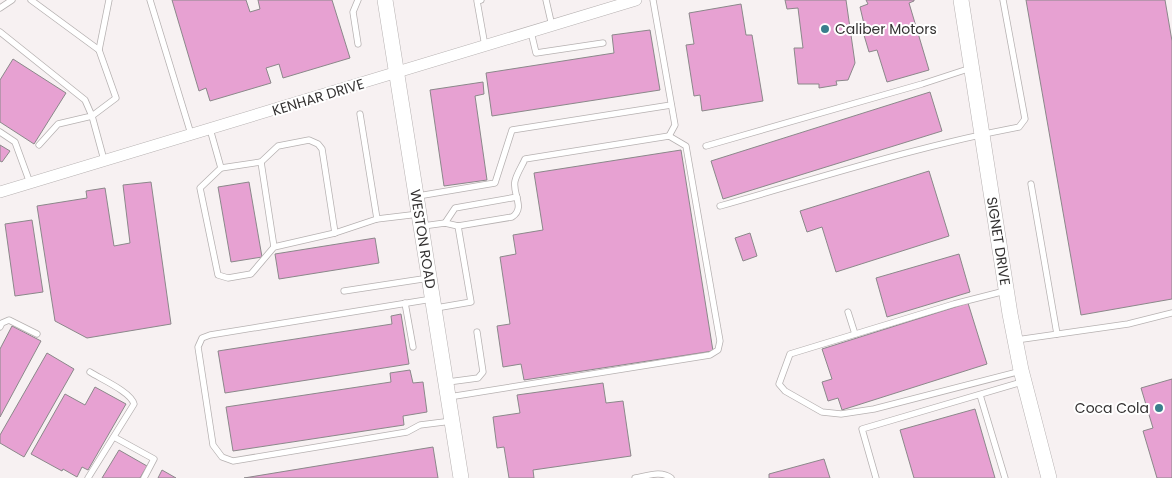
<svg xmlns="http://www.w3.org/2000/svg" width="1172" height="478" font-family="Poppins,sans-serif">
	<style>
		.building { fill: #e7a1d2; stroke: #8b888a }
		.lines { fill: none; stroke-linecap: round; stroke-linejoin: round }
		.lane-casing { stroke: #b6b1b1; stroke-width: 7 }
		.street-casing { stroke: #b6b1b1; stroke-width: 12 }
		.secondary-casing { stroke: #b6b1b1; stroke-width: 16 }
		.lane { stroke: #fff; stroke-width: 5.5 }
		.street { stroke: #fff; stroke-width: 11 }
		.secondary { stroke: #fff; stroke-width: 15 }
		.poi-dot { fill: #397e8c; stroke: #fff; stroke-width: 2 }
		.labels { text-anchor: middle; stroke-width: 4; stroke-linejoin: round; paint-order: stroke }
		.poi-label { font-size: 14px; fill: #343232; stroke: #fff; text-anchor: start }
		.street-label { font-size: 14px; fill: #343232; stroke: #fff }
	</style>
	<rect width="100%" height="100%" fill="#f7f1f2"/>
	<g class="building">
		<path d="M172,0H246L250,12L260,9L258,0H332L350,58L283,78L279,64L266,68L271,83L210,101L206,88L199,91Z"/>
		<path d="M785,0H846L855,63L848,80L836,81L837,85L819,88V84H798L794,48H803L798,8L787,9Z"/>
		<path d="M866,0H914V1L909,3L929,70L887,82L877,50L869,52L861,25L864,24L860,7L868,4Z"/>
		<path d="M1026,0H1165L1172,41V299L1081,315Z"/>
		<path d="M741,4L746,35H752L763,101L702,111L700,95L694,96L686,45L694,44L689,13Z"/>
		<path d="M650,30L660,90L492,116L486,73L614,53L612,35Z"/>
		<path d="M13,59L66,93L34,144L0,122V80Z"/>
		<path d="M483,82L484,94L475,96L487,180L444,186L430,90Z"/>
		<path d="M930,92L942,131L723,199L711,161Z"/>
		<path d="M0,145L10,151L2,162L0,161Z"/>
		<path d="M681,150L713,351L524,380L521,364L503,367L497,326L510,324L500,257L516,254L513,235L543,230L534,173Z"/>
		<path d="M929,171L949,236L836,272L822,227L807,232L800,211Z"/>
		<path d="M151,182L171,324L87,338L55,321L37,206L87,198L86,191L105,188L114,246L130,243L123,185Z"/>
		<path d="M249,182L262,257L231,262L218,187Z"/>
		<path d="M32,220L43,292L15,296L5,224Z"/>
		<path d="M750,233L757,256L743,261L735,238Z"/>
		<path d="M375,238L379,263L279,279L275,254Z"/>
		<path d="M959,254L970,292L887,317L876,278Z"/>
		<path d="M968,303L987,364L842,410L838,398L828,401L822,382L832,379L822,349Z"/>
		<path d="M401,314L409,364L225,393L218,351L392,324L391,316Z"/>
		<path d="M12,326L41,341L0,417V349Z"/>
		<path d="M47,353L74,369L24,457L0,443V435Z"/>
		<path d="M410,370L413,383L423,382L427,412L403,416L404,425L233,451L226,407L391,382L390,373Z"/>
		<path d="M1172,379V478H1157L1143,431L1153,428L1141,388Z"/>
		<path d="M603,383L606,403L623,401L631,456L533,470L534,478H509L504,447L497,448L493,417L520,413L517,395Z"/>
		<path d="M95,387L126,404L88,470L82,467L77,477L63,469L62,471L31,454L65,394L85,405Z"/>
		<path d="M975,409L995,478H914L900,430Z"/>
		<path d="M433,447L438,478H244Z"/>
		<path d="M119,450L147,466L140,478H102Z"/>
		<path d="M824,459L830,478H769V474Z"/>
		<path d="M162,470L176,478H158Z"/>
	</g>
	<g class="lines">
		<g class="lane-casing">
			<g id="lane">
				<path d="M31,0L99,50L116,98L92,116L104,160"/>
				<path d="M150,0L191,134"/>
				<path d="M358,0L353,12L358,44"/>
				<path d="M481,0L477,1L485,46"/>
				<path d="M546,0L552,26"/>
				<path d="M653,0L675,125L669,136"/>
				<path d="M0,8L12,0"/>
				<path d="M0,32L85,100L92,116L58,124L39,145"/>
				<path d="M531,32L536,53L603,43"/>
				<path d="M99,50L109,0"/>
				<path d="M360,114L377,219L419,214"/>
				<path d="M210,129L221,168L261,162L278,146L309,140L318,144L322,149L335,233L377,219"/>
				<path d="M0,132L15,142L30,183"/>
				<path d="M706,146L922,84L971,68"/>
				<path d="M261,162L274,247"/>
				<path d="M221,168L200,188L218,275L228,278L251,274L274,247L335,233"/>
				<path d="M1031,184L1057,334"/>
				<path d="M418,196L495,183L512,130L671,105"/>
				<path d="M720,206C819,178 918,146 1019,127L1025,119L1003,0"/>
				<path d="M445,223L455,208L517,197"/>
				<path d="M423,226L445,223L458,226L512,217C526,208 512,194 515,181C517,173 522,166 525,159L669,136L686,146L720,341L718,350L710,355L449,397"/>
				<path d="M344,291L429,278"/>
				<path d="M1005,291L954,304L790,354L779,384L785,391L822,412L841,414L874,409L1021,371"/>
				<path d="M432,299L210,335L202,338L198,347L213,445L222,457L233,461L407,432L420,425L452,421"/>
				<path d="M405,303L413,347"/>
				<path d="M436,308L471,302L458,226"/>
				<path d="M848,312L855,334"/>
				<path d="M0,327L2,323L9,320L37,334"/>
				<path d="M1016,340L1128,324L1172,313"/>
				<path d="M448,382L478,378L483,372L477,332"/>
				<path d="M980,395L1005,478"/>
				<path d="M114,437L154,459L144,478"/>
				<path d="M88,478L134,404C131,392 101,379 90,372"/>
				<path d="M635,478C647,476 661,470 671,478"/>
				<path d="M876,478L862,429L1022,382"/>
			</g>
		</g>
		<g class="street-casing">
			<path id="street" d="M0,192L636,0"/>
		</g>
		<g class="secondary-casing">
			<g id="secondary">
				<path id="s1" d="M385,0L461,478"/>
				<path id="s2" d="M961,0L1010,314L1021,370L1049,478"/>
			</g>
		</g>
		<use href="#lane" class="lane"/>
		<use href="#street" class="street"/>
		<use href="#secondary" class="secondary"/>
	</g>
	<g class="poi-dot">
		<circle cx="825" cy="29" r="5"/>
		<circle cx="1159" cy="408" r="5"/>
	</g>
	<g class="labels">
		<g class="poi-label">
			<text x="835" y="34">Caliber Motors</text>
			<text x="1149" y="413" text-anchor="end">Coca Cola</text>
		</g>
		<g class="street-label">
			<text transform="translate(318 97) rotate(-17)" y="5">KENHAR DRIVE</text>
			<text dy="5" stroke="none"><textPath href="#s1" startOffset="242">WESTON ROAD</textPath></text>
			<text dy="5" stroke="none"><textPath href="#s2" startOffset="244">SIGNET DRIVE</textPath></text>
		</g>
	</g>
</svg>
